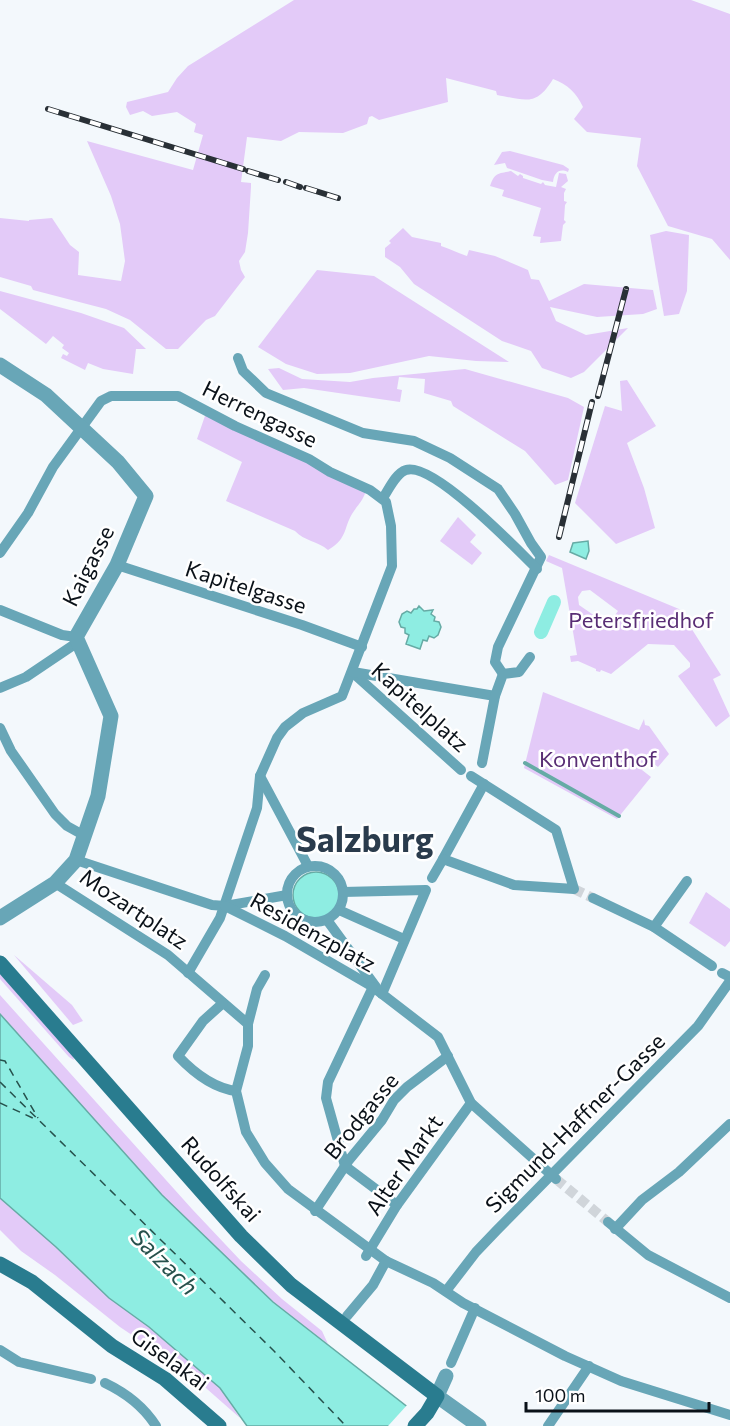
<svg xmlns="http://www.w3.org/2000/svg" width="730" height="1426" font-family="Commissioner,sans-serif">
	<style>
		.green { fill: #e3caf8; fill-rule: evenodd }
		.water { fill: #8eede2; stroke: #66aba5; stroke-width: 1.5 }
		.pier { fill: #f3f8fc }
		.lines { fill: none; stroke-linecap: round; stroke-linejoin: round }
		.stream { stroke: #66aba5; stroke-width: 4 }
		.canal { stroke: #8eede2; stroke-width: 14 }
		.ferry { stroke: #26514c; stroke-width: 1.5; stroke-dasharray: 8 6; stroke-linecap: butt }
		.pedestrian-tunnel { stroke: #d0d5da; stroke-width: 10; stroke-dasharray: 10 5; stroke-linecap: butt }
		.pedestrian { stroke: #68a6b7; stroke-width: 10 }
		.minor { stroke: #68a6b7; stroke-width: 15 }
		.tertiary { stroke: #68a6b7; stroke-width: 15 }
		.secondary { stroke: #297c8f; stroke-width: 15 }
		.rail-casing { stroke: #293036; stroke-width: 6 }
		.rail { stroke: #fff; stroke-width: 4; stroke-dasharray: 11; stroke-linecap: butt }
		.labels { text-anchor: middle; stroke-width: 5; stroke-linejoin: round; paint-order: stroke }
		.street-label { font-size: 22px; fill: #0a1118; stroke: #fff }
		.park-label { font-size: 22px; fill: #592e75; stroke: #fff }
		.water-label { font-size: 24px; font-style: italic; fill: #26514c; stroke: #fff }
		.town-label { font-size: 34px; font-weight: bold; fill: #2a3b4c; stroke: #fff }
	</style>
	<rect width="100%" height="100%" fill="#f3f8fc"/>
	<g class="green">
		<path d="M294,0H691L730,14V260L712,239L668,226L637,166L641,138L587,132L574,119L583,107C576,92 568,85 553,79C536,107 526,100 497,95L496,91L446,78L448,102L379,120L372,116L369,117L367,124L343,133L299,132L281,141L247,137L241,182L251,183V187L248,233L245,252L239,261L241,270L245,277L215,316L206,320L178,349H166L130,320L106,309L33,290L31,286L0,277V218L29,221V220L52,218L70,245L79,252L78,275L121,281L125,261L120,224L111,196L87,141L193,170L203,135L194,132L196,124L177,112L152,116L143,111L130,115L126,107L127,102L168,92L177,78L188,66Z"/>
		<path d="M510,151L563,165L569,169L568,172C559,168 554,173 553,182L542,180L507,168L505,163L494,165L502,152Z"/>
		<path d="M511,171L518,176L520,174L523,176V178L541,184L543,182L545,185L556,187L559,173L566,174L568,181L561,187L566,189L564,193V201L567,202L565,205L564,220L566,222L563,225L561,241L540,243L541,237L533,236L541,208L502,196L504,190L490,186C495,172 498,174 511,171Z"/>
		<path d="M403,228L412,237L441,243V246C451,249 457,253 467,256L469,250L495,256L528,270L531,279L539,280L549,301L584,284L653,290L657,309L643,314L597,317L550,307L556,321L586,335L628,328L584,372L571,378L542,368L531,351L502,341L414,284L400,267L385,257V248L391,243L389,241Z"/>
		<path d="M666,231L689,235L687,291L679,314L664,316L650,235Z"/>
		<path d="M317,270L374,276L509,362L476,361L429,356L350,373L317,374L286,364L258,347Z"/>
		<path d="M0,291L81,313L124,328L146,349H136L133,374L103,369L88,363L85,370L61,358L63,354L67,356L69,353L62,348L64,345L53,336L46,344L0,309Z"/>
		<path d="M279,368L302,379L350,382L373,378L465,369L568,398L584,407L568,480L555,485L525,451L453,406L451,401L424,393L425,379L399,377L397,389L402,390L400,402L304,388L283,390L268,369Z"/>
		<path d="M627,380L656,426L627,443L644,488L655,528L616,544L575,503L605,406L622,411L620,381Z"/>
		<path d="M206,413L366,491C362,502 360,502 354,511C343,526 349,538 328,550C318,541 304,541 295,531L226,501L242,462L197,439Z"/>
		<path d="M458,517L476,535L470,542L482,553L472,565L440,541Z"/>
		<path d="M549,555L679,609L721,675L713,679L730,716L716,727L678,676L690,667V663L674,645L648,644L611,674L601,670L600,672L596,671V669L578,661L571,662L570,656L577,655L562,568L546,561ZM590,590L618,611L608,625L579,605L578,597L582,591Z"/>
		<path d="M543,692L639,730L644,719L645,725L649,726L669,754L658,767L649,760L642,770L651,777L617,819L524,768Z"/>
		<path d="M706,892L730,909V941L725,947L689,923Z"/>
		<path d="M14,955L72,1005L83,1021L73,1025Z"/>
		<path d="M0,974L73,1056L74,1060L69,1057L0,979Z"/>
		<path d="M0,995L192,1209L241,1261L282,1299L322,1331L328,1344L273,1302L162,1195L0,1014Z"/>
		<path d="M0,1198L56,1247L109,1298L149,1327L220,1388L240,1418L190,1374L120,1327L55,1275L21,1251L0,1230Z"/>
	</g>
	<g class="water">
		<path d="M588,541L589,551L586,559L570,552L573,543Z"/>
		<path d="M419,606L424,611L433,610L431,614L435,617L434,621L439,622L441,627L438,635L434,638L429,636L427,641L423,640L420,649L406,644L409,635L405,633V628L401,627L399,622L402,614L407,611L411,613L414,609H417Z"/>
		<circle cx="316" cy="895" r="23"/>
		<path d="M0,1014L162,1195L273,1302L432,1426H247L220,1388L149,1327L109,1298L56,1247L0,1198Z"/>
	</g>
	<path class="pier" d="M408,1404L434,1424L435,1426H388Z"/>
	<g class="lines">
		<path class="stream" d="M525,763L619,816"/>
		<path class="canal" d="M541,632L554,602"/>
		<g class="ferry">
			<path d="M0,1060L5,1061L38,1118"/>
			<path d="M0,1082L274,1351L346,1426"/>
			<path d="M0,1103L37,1120"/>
		</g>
		<g class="pedestrian-tunnel">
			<path d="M574,889L593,898"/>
			<path d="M556,1179L608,1222"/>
		</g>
		<g class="pedestrian">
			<path d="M238,358L243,371L266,393L363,433L414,441L450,458L498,489L515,514L531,543L541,557L498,647L495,662L503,674"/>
			<path d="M383,498C389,489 396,473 406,470C432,461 517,549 537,569"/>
			<path d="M0,553L28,513L53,467L101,401L111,396H178L235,426L309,459L330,472L370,490L386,502L391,526L392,566L342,696L303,713L285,727L277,738L260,776L257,808L220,918L188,973"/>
			<path d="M117,565L302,625L362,647"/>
			<path d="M0,610L62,635L76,637"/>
			<path d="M352,672L461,770"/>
			<path d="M353,672L495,696"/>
			<path d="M0,688L26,677L78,642"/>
			<path d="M0,728L11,751L55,814L67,826L85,836"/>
			<path d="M482,763L495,696L503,674L519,672L530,657"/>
			<path d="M260,776L308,866"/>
			<path d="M443,859L484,784"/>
			<path d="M76,860L212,905L225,906L287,895"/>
			<circle cx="315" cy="894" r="28"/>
			<path d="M432,878L443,859L514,885L574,889L556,830L471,776"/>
			<path d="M55,883L168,955L248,1024V1046L236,1091L246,1132L265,1163L288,1189L386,1261L433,1283L463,1303L565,1356L621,1381L730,1415"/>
			<path d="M343,892L426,890L382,994"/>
			<path d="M593,898L654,927L712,966"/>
			<path d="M225,906L285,936L373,987L438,1037L471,1103L556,1179"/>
			<path d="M339,910L404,939"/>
			<path d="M327,920L376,987"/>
			<path d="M654,927L687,881"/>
			<path d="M722,973L730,977"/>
			<path d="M373,987L328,1082L326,1098L345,1166L397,1205"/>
			<path d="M223,1003L203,1021L178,1056C194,1073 214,1088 236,1091"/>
			<path d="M248,1024L257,989L265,975"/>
			<path d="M315,1211L349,1160L382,1120L394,1100L407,1087L448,1056"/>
			<path d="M608,1222L648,1255L730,1298"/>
			<path d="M615,1229L642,1200L679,1172L730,1124"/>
			<path d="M366,1256L397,1205L471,1103"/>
			<path d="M446,1291L476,1252L497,1230L698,1026L730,981"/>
			<path d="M347,1316L373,1285L386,1261"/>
			<path d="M0,1350L19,1362L91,1379"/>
			<path d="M451,1363L475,1308"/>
			<path d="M105,1383C126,1393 144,1407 156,1426"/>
			<path d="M548,1426L589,1366"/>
		</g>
		<g class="minor">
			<path d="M0,365L46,395L118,462L146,496L117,565L76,637L111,716L98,796L76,860L55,883L0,918"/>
			<path d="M437,1396L446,1376"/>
		</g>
		<path class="tertiary" d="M437,1396L479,1426"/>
		<g class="secondary">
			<path d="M0,963L241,1236L291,1285L437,1396L427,1413L415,1426"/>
			<path d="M0,1264L32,1282L112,1346L165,1379L219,1426"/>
		</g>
		<g class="rail-casing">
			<g id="rail">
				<path d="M48,109L243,169"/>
				<path d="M248,171L278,180"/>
				<path d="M286,182L300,187"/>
				<path d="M306,188L338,198"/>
				<path d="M598,396L626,289"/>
				<path d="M559,537L592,402"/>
			</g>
		</g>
		<use href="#rail" class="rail"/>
	</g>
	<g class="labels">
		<g class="street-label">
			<text transform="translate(260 414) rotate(26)" y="8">Herrengasse</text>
			<text transform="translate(88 566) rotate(-63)" y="8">Kaigasse</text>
			<text transform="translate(246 587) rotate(18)" y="8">Kapitelgasse</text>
			<text transform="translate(420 707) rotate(42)" y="8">Kapitelplatz</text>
			<text transform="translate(134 909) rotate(34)" y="8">Mozartplatz</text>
			<text transform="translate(313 932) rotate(29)" y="8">Residenzplatz</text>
			<text transform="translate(361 1116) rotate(-51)" y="8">Brodgasse</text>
			<text transform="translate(575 1123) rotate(-45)" y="8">Sigmund-Haffner-Gasse</text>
			<text transform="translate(404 1165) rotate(-55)" y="8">Alter Markt</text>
			<text transform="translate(221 1179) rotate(48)" y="8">Rudolfskai</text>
			<text transform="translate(170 1359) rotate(36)" y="8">Giselakai</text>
		</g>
		<g class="park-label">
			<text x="641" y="628">Petersfriedhof</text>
			<text x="598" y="767">Konventhof</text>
		</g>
		<g class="water-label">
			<text transform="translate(164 1262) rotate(45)" y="8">Salzach</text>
		</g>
		<g class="town-label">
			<text x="365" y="852">Salzburg</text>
		</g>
	</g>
	<path d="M526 1402v9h183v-9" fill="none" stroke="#0a1118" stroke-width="3"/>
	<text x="535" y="1402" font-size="18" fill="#0a1118" stroke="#ffffff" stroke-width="4.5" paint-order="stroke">100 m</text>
</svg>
